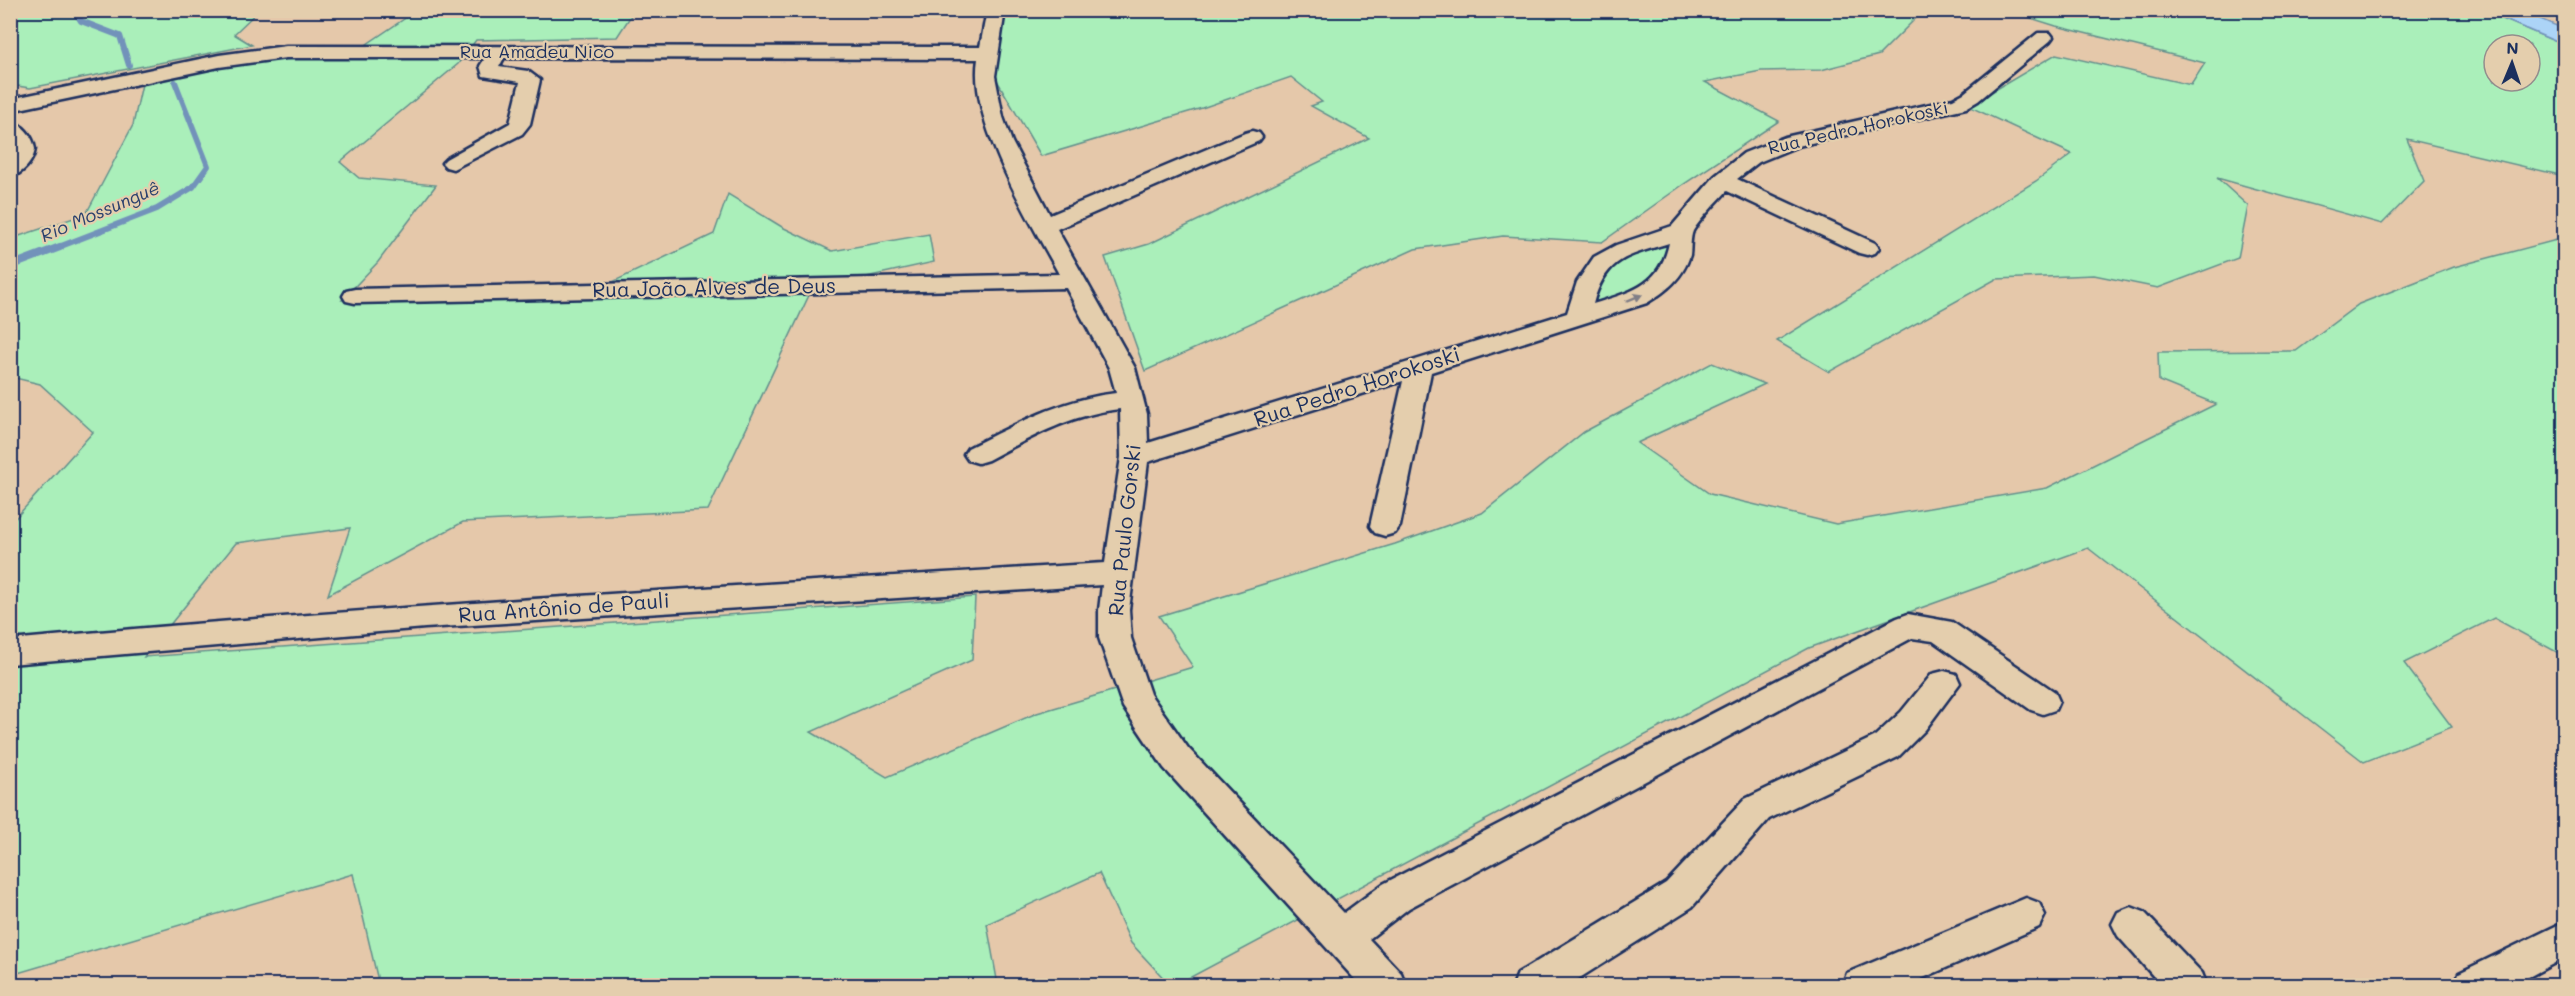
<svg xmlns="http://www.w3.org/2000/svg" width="2575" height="996" font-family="Mali,sans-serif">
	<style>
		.green { fill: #aaefba; stroke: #628f8c; stroke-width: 1.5; fill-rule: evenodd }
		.water { fill: #acd4f7; stroke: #7292ba; stroke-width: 1.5 }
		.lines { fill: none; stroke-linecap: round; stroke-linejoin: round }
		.stream-far1 { stroke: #7292ba; stroke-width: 6 }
		.stream { stroke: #7292ba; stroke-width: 8 }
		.minor-casing { stroke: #1b2f5e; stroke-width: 5 }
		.minor { fill: #e4cead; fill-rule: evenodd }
		.oneway { fill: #807e86 }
		.labels { text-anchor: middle; stroke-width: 4.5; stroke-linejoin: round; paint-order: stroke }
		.far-street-label { font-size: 18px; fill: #1b2f5e; stroke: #e4cead }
		.far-water-label { font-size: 18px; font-style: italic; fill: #2a406d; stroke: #e4cead }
		.street-label { font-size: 21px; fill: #1b2f5e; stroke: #e4cead }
	</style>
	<rect width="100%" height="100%" fill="#e5c8aa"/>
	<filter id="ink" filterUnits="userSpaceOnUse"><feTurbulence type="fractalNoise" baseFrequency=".0167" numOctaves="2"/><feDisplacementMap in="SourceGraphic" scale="12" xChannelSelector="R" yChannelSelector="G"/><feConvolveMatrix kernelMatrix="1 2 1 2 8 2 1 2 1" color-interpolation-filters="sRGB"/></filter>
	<g filter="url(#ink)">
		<g class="green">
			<path d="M10,11L11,10L258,11L234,34L252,45L30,88L11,85Z"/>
			<path d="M416,11H634L617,37L476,40L458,64L340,162L359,178L436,185L378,262L342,300L579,298L714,234L728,194L782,227L832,251L929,234L934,262L812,289L708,510L463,522L328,595L350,528L236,543L144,657L975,597L972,660L811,732L887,777L1037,713L1193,667L1159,616L1395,544L1482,513L1584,432L1712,363L1765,384L1637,443L1710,494L1836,524L2047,488L2216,404L2159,381L2158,352L2296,351L2359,304L2454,267L2564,238V656L2494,618L2404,663L2452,727L2364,762L2088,548L1809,648L1176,985H1170L1131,943L1099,873L987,924L998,985H379L353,874L11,975V523L93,432L40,384L11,377L10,239L86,214L133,125L142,84L187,68L352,54Z"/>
			<path d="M1149,11L1164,16L1222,10L1923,11L1879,55L1821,70L1761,71L1705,82L1779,121L1684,184L1602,242L1503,236L1415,249L1145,371L1105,257L1149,244L1369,138L1311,106L1322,102L1291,77L1202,108L1041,156L995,77L1006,12Z"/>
			<path d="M2008,11H2484L2564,45V176L2407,139L2424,181L2382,224L2217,178L2248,206L2238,258L2158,288L2094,275L1996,279L1829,372L1777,341L2036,181L2072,154L1968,106L2056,54L2191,85L2205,63L2056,26ZM2494,45H2530V81H2494Z"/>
			<path d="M1671,240L1662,270L1633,292L1594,306C1594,297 1593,286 1599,278C1615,257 1647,248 1671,240Z"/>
		</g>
		<path class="water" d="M2484,11H2521L2564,29V45Z"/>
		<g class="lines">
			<g class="stream-far1">
				<path d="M74,10L81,21L120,36L129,65"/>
				<path d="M56,248L157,209L193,187L208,166L175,82"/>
			</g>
			<path class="stream" d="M10,266L60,247"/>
			<g class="minor-casing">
				<g id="minor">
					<path d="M987,10H1005L995,76L1003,117L1012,142L1050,215L1245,133L1252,131L1259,133L1262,137L1259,141L1057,229L1135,368L1147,414L1148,443L1567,313L1577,282L1594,257L1616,245L1672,226L1715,176L1744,153L1785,137L1953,99L1964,93L2038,33H2050L2053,37L2050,41L1978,101L1966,108L1798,146L1759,162L1737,179L1875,243L1879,248L1875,253L1867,255L1859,253L1727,191C1717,202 1700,219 1693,231C1690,238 1691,248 1690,255C1683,278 1666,291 1647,303L1431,372L1400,526L1395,533L1385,536L1375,533L1370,526L1403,381L1148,462L1129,610L1131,638L1150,694L1188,748L1344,913L1383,884L1897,618L1908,614L1952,622L2055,692L2059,701L2055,710L2043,714L2031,710L1933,641L1912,638L1409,908L1369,939L1401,973L1406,986H1361L1164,768L1123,707L1099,638V610L1102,585L425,628L10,664V640C375,606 740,586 1105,563L1121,457L1120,409C1071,414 1030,438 988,460L978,463L968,460L964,454L968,448C1016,424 1062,399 1116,393L1109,368L1066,288L355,303L346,301L343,296L346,291L355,289L1059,274C1029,219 968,120 978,59L504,58L499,67L528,71L540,80L530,124L522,134L453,169L446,167L442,163L446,159L510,123L520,82L483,76L480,66L485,58H286L219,67L10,111V99L219,55L286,46L980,47ZM1669,243C1660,286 1631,292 1593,304C1606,257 1628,256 1669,243Z"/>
					<path d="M10,121C23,124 33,136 35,149C33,162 23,174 10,177V159L15,149L10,138Z"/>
					<path d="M1944,671L1956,674L1960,683L1925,730L1898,757L1769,819L1692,907L1567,986H1513L1518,973L1666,883L1745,799L1874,737L1901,712L1932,674Z"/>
					<path d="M2026,898L2039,903L2045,915L2039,927L1905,986H1842L1847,973Z"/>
					<path d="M2131,907L2144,912L2202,973L2207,986H2162L2118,936L2112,924L2118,912Z"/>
					<path d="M2564,922V958L2512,986H2454L2459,973Z"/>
				</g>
			</g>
			<use href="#minor" class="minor"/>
		</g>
		<defs><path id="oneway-solid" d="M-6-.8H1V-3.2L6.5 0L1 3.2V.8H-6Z" transform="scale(1.5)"/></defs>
		<use class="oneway" href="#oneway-solid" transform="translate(1634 298) rotate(-22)"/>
	</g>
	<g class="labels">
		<g class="far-street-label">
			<text x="537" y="58">Rua Amadeu Nico</text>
			<text transform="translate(1858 128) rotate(-13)" y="6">Rua Pedro Horokoski</text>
		</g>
		<g class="far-water-label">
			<text transform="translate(100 212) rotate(-23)" y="6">Rio Mossunguê</text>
		</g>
		<g class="street-label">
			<text transform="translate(714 288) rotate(-1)" y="7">Rua João Alves de Deus</text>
			<text transform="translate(1357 387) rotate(-18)" y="7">Rua Pedro Horokoski</text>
			<text transform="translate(1125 530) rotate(-84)" y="7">Rua Paulo Gorski</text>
			<text transform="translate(564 608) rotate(-4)" y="7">Rua Antônio de Pauli</text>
		</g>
	</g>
	<rect width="2575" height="996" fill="none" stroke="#e4cead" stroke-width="36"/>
	<rect x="18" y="18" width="2539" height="960" fill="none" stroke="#1b2f5e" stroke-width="2" filter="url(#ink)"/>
	<g transform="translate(2512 63) rotate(2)"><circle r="28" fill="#e4cead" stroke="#948e8d" stroke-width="1.5"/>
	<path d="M0-4.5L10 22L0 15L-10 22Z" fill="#1b2f5e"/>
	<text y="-9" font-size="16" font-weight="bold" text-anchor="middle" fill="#1b2f5e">N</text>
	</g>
</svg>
